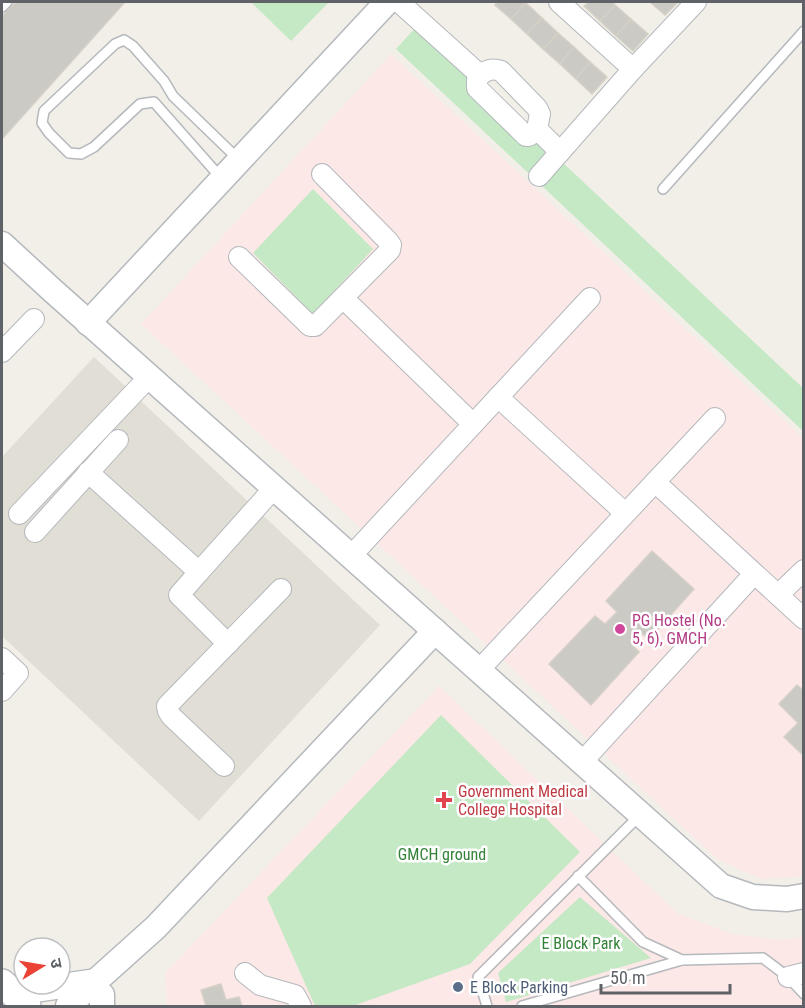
<svg xmlns="http://www.w3.org/2000/svg" width="805" height="1008" font-family="'Roboto Condensed','Noto Sans Devanagari',sans-serif">
	<style>
		.education { fill: #e1ded6 }
		.medical { fill: #fce8e6 }
		.green { fill: #c5e8c5 }
		.building { fill: #cccac5; stroke: #d6d1c6; stroke-width: 1.5 }
		.lines { fill: none; stroke-linecap: round; stroke-linejoin: round }
		.service-casing { stroke: #b5b8bc; stroke-width: 12 }
		.minor-casing { stroke: #b5b8bc; stroke-width: 22 }
		.tertiary-casing { stroke: #b5b8bc; stroke-width: 27 }
		.secondary-casing { stroke: #b6babf; stroke-width: 30 }
		.service { stroke: #fff; stroke-width: 9 }
		.minor { stroke: #fff; stroke-width: 20 }
		.tertiary { stroke: #fff; stroke-width: 24 }
		.secondary { stroke: #fff; stroke-width: 27 }
		.hotel-dot { fill: #d1479c; stroke: #fff; stroke-width: 2 }
		.health-dot { fill: #e0444e; stroke: #fff; stroke-width: 2 }
		.service-dot { fill: #5c6f8a; stroke: #fff; stroke-width: 2 }
		.labels { text-anchor: middle; stroke-width: 5; stroke-linejoin: round; paint-order: stroke }
		.hotel-label { font-size: 16px; fill: #b23c85; stroke: #fff; text-anchor: start }
		.health-label { font-size: 16px; fill: #be3a42; stroke: #fff; text-anchor: start }
		.park-label { font-size: 16px; fill: #348238; stroke: #fff }
		.service-label { font-size: 16px; fill: #4e5e75; stroke: #fff; text-anchor: start }
	</style>
	<rect width="100%" height="100%" fill="#f1efe8"/>
	<path class="education" d="M94,357L380,625L199,821L2,636V457Z"/>
	<g class="medical">
		<path d="M391,54L803,438V875L797,877L761,879L717,859L141,324Z"/>
		<path d="M439,686L677,913L732,934L780,940L803,937V1006H167L165,973Z"/>
	</g>
	<g class="green">
		<path d="M251,2H329L291,41Z"/>
		<path d="M417,26L803,388V431L396,49Z"/>
		<path d="M313,189L373,249L313,314L253,253Z"/>
		<path d="M441,715L580,852L470,964L353,1006H315L267,898Z"/>
		<path d="M580,897L651,958L506,1002L498,973Z"/>
	</g>
	<g class="building">
		<path d="M16,2H125L2,139V16Z"/>
		<path d="M497,2H524L526,3L511,19L495,5Z"/>
		<path d="M589,2H612L615,5L600,21L584,6Z"/>
		<path d="M650,2H678L665,15Z"/>
		<path d="M526,3L542,18L527,34L511,19Z"/>
		<path d="M615,5L631,19L616,36L600,21Z"/>
		<path d="M542,18L558,33L543,49L527,34Z"/>
		<path d="M631,19L648,34L633,51L616,36Z"/>
		<path d="M558,33L574,47L560,64L543,49Z"/>
		<path d="M574,47L590,62L576,79L560,64Z"/>
		<path d="M590,62L607,77L592,94L576,79Z"/>
		<path d="M652,551L694,589L649,639L641,633L631,644L639,652L591,705L549,664L595,616L605,624L617,612L606,601Z"/>
		<path d="M797,685L804,691V756L784,737L798,723L779,704Z"/>
		<path d="M221,984L226,1000L239,997L242,1006H206L201,990Z"/>
	</g>
	<g class="lines">
		<g class="service-casing">
			<g id="service">
				<path d="M2,7L7,2"/>
				<path d="M222,179L154,102L140,104L94,147L81,154L69,153L49,133L42,123L44,111L115,44L124,40L133,46L164,81L173,96L238,159"/>
				<path d="M663,189L804,31"/>
				<path d="M578,876L643,942L682,960L763,958L788,977L804,994"/>
				<path d="M487,1006L478,977L639,816"/>
				<path d="M522,1006L682,960"/>
			</g>
		</g>
		<g class="minor-casing">
			<g id="minor">
				<path d="M399,2L480,75C487,70 492,68 501,71L537,108L540,114L537,129L560,152"/>
				<path d="M559,2L633,69"/>
				<path d="M480,75L477,80V88L526,136H529L537,129"/>
				<path d="M539,176L633,69L696,2"/>
				<path d="M239,257L310,326H315L319,322L390,250L391,245L388,241L322,174"/>
				<path d="M343,298L473,424"/>
				<path d="M2,352L34,319"/>
				<path d="M498,397L625,513"/>
				<path d="M88,472L199,572L274,488"/>
				<path d="M655,482L804,619"/>
				<path d="M19,514L149,377"/>
				<path d="M35,532L118,440"/>
				<path d="M351,556L590,298"/>
				<path d="M199,572L179,595L228,644"/>
				<path d="M778,595L804,570"/>
				<path d="M2,658L18,673L2,691"/>
				<path d="M479,670L715,418"/>
				<path d="M582,762L754,574"/>
				<path d="M224,766L171,716L168,711L167,706L281,589"/>
				<path d="M245,973L260,985L295,995L301,1006"/>
				<path d="M788,977L804,973"/>
			</g>
		</g>
		<g class="tertiary-casing">
			<g id="tertiary">
				<path d="M2,244L52,290L721,886L753,897L787,899L804,896"/>
				<path d="M88,323L387,2"/>
				<path d="M13,993L97,981"/>
				<path d="M102,995V1006"/>
				<path d="M68,1006L156,927L435,631"/>
			</g>
		</g>
		<g class="secondary-casing">
			<path id="secondary" d="M2,983L27,1006"/>
		</g>
		<use href="#service" class="service"/>
		<use href="#minor" class="minor"/>
		<use href="#tertiary" class="tertiary"/>
		<use href="#secondary" class="secondary"/>
	</g>
	<circle class="hotel-dot" cx="620" cy="629" r="6"/>
	<path class="health-dot" d="M441 791h6v6h6v6h-6v6h-6v-6h-6v-6h6z"/>
	<circle class="service-dot" cx="458" cy="987" r="6"/>
	<g class="labels">
		<g class="hotel-label">
			<text x="632" y="626">PG Hostel (No.<tspan x="632" dy="18">5, 6), GMCH</tspan></text>
		</g>
		<g class="health-label">
			<text x="458" y="797">Government Medical<tspan x="458" dy="18">College Hospital</tspan></text>
		</g>
		<g class="park-label">
			<text x="442" y="860">GMCH ground</text>
			<text x="581" y="949">E Block Park</text>
		</g>
		<g class="service-label">
			<text x="470" y="993">E Block Parking</text>
		</g>
	</g>
	<rect width="805" height="1008" fill="none" stroke="#5f6368" stroke-width="6"/>
	<g transform="translate(42 966) rotate(79)"><circle r="28" fill="#ffffff" stroke="#bfc1c3" stroke-width="1.5"/>
	<path d="M0-4.5L10 22L0 15L-10 22Z" fill="#ea4335"/>
	<text y="-9" font-size="16" font-weight="bold" text-anchor="middle" fill="#5f6368">उ</text>
	</g>
	<path d="M601 984v9h129v-9" fill="none" stroke="#5f6368" stroke-width="3"/>
	<text x="610" y="984" font-size="18" fill="#5f6368" stroke="#ffffff" stroke-width="4.5" paint-order="stroke">50 m</text>
</svg>
